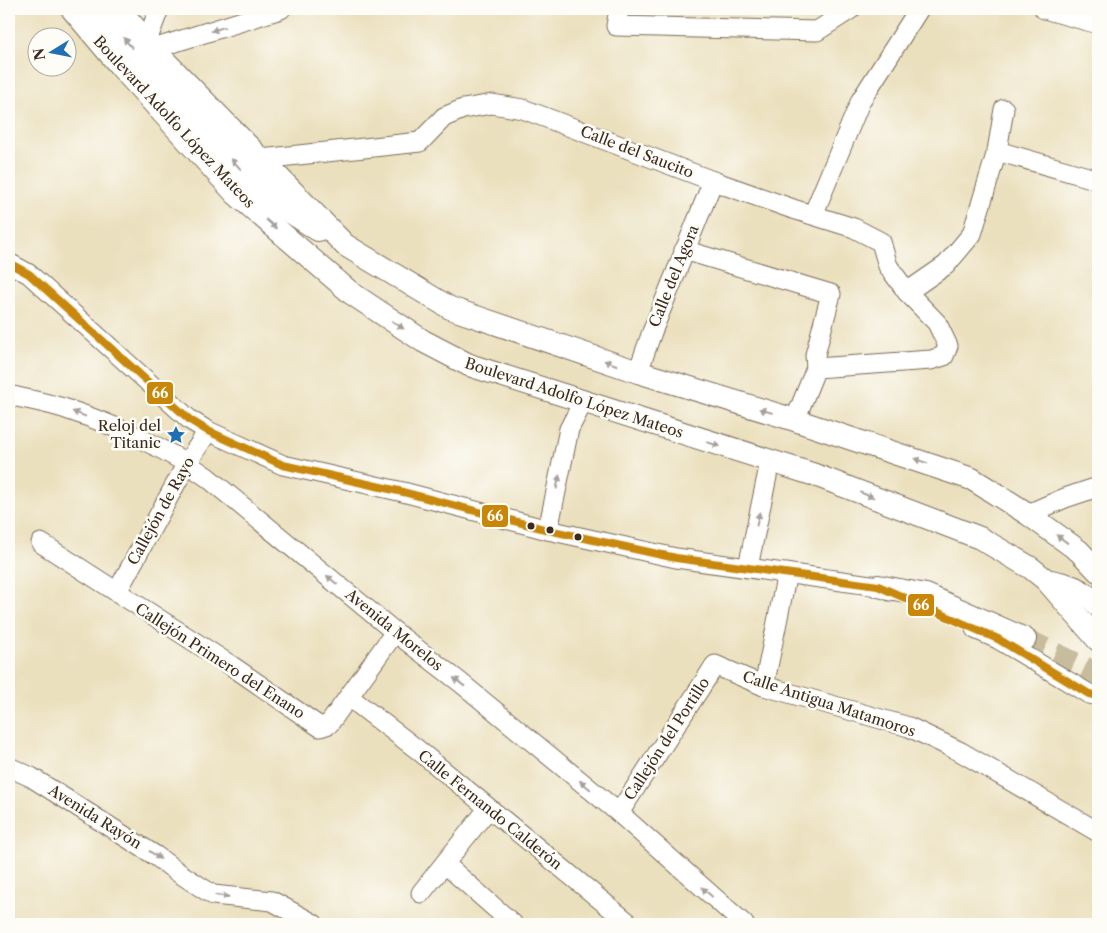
<svg xmlns="http://www.w3.org/2000/svg" width="1107" height="933" font-family="'Libre Caslon Text',serif">
	<style>
		.lines { fill: none; stroke-linecap: round; stroke-linejoin: round }
		.major-tunnel { stroke: #c8bc9e; stroke-width: 22; stroke-dasharray: 22 11; stroke-linecap: butt }
		.minor-casing { stroke: #796a56; stroke-width: 21 }
		.major-casing { stroke: #796a56; stroke-width: 24 }
		.minor { stroke: #fff; stroke-width: 19 }
		.major { stroke: #fff; stroke-width: 22 }
		.bus-1-casing { stroke: #fdfcf7; stroke-width: 11 }
		.bus-1 { stroke: #c88708; stroke-width: 8 }
		.oneway { fill: #a79f9a }
		.bus-dot { fill: #3b2a1e; stroke: #fdfcf7; stroke-width: 2 }
		.labels { text-anchor: middle; stroke-width: 5; stroke-linejoin: round; paint-order: stroke }
		.street-label { font-size: 15px; fill: #3b2a1e; stroke: #fdfcf7 }
		.poi-label { font-size: 15px; fill: #3b2a1e; stroke: #fdfcf7; text-anchor: end }
		.line-badge { stroke: #fdfcf7; stroke-width: 2 }
		.badge-label { font-size: 14px; text-anchor: middle; font-weight: bold; fill: #fff }
	</style>
	<rect width="100%" height="100%" fill="#fdfcf7"/>
	<filter id="ink" filterUnits="userSpaceOnUse"><feTurbulence type="fractalNoise" baseFrequency=".02" numOctaves="2"/><feDisplacementMap in="SourceGraphic" scale="10" xChannelSelector="R" yChannelSelector="G"/><feConvolveMatrix kernelMatrix="1 2 1 2 8 2 1 2 1" color-interpolation-filters="sRGB"/></filter>
	<filter id="wash" filterUnits="userSpaceOnUse"><feTurbulence type="fractalNoise" baseFrequency=".0096" numOctaves="4" result="noise"/><feDisplacementMap in="SourceGraphic" scale="20" xChannelSelector="R" yChannelSelector="G"/><feGaussianBlur stdDeviation="1.12" result="paint"/><feColorMatrix in="noise" values="0 0 0 0 0 0 0 0 0 0 0 0 0 0 0 0 0 1.4 0 .05"/><feComposite in="paint" operator="in"/></filter>
	<g filter="url(#wash)">
		<rect width="100%" height="100%" fill="#ebe0be"/>
	</g>
	<g filter="url(#ink)">
		<g class="lines">
			<path class="major-tunnel" d="M1025,639L1098,674"/>
			<g class="minor-casing">
				<g id="minor">
					<path d="M619,9L616,26L817,31L851,9"/>
					<path d="M1044,9L1098,24"/>
					<path d="M147,41L159,9"/>
					<path d="M153,49L281,9"/>
					<path d="M997,151L1098,180"/>
					<path d="M261,159L420,142L444,117L463,109L492,104L523,109L713,181L793,209L854,228L881,242L888,266L907,292L937,323L948,346L944,356L931,360L816,368L795,420"/>
					<path d="M813,215L861,100L919,9"/>
					<path d="M684,250L831,294L815,355L816,368"/>
					<path d="M9,263L29,274L190,420L208,431L283,465L403,492L548,530L676,558L878,586L890,591"/>
					<path d="M907,292L946,265L972,234L997,151L1004,109"/>
					<path d="M638,372L652,332L713,181"/>
					<path d="M9,395C29,400 49,403 69,410C115,425 168,449 207,477L395,632L461,683L619,813L744,924"/>
					<path d="M1028,514L1065,498L1098,487"/>
					<path d="M548,530L569,429L583,402"/>
					<path d="M41,543L232,666L320,727L329,724L395,632"/>
					<path d="M748,567L770,462"/>
					<path d="M117,592L187,463L208,431"/>
					<path d="M975,629L998,639L1089,694L1098,696"/>
					<path d="M764,686L787,573"/>
					<path d="M349,697L418,750L630,924"/>
					<path d="M9,767L31,777L156,856L179,873L213,895L272,901L314,924"/>
					<path d="M619,813L715,665L764,686L909,727L961,752L1098,832"/>
					<path d="M445,864L513,924"/>
					<path d="M421,893L488,809"/>
				</g>
			</g>
			<g class="major-casing">
				<g id="major">
					<path d="M72,9L120,66L236,194L351,293L423,341L469,365L815,475L980,538L1031,568L1046,580L1098,640"/>
					<path d="M98,9L243,171L278,204L318,230"/>
					<path d="M119,9L153,49L345,245L450,308L638,372L795,420L972,479L1028,514L1079,551L1098,571"/>
					<path d="M1046,580C1069,584 1082,588 1098,606"/>
					<path d="M878,586L926,595L1025,639"/>
				</g>
			</g>
			<use href="#minor" class="minor"/>
			<use href="#major" class="major"/>
			<g class="bus-1-casing">
				<path id="bus-1" d="M9,263L29,274L190,420L208,431L283,465L403,492L548,530L676,558L878,586L998,639L1089,694L1098,696"/>
			</g>
			<use href="#bus-1" class="bus-1"/>
		</g>
		<defs><path id="oneway-solid" d="M-6-.8H1V-3.2L6.5 0L1 3.2V.8H-6Z" transform="scale(1.25)"/></defs>
		<g class="oneway">
			<use href="#oneway-solid" transform="translate(218 29) rotate(162)"/>
			<use href="#oneway-solid" transform="translate(128 43) rotate(-131)"/>
			<use href="#oneway-solid" transform="translate(236 164) rotate(-132)"/>
			<use href="#oneway-solid" transform="translate(271 224) rotate(41)"/>
			<use href="#oneway-solid" transform="translate(398 325) rotate(34)"/>
			<use href="#oneway-solid" transform="translate(611 363) rotate(-161)"/>
			<use href="#oneway-solid" transform="translate(766 411) rotate(-163)"/>
			<use href="#oneway-solid" transform="translate(79 414) rotate(-159)"/>
			<use href="#oneway-solid" transform="translate(713 444) rotate(18)"/>
			<use href="#oneway-solid" transform="translate(921 461) rotate(-161)"/>
			<use href="#oneway-solid" transform="translate(558 482) rotate(-78)"/>
			<use href="#oneway-solid" transform="translate(867 495) rotate(21)"/>
			<use href="#oneway-solid" transform="translate(758 519) rotate(-78)"/>
			<use href="#oneway-solid" transform="translate(1062 539) rotate(-144)"/>
			<use href="#oneway-solid" transform="translate(332 580) rotate(-140)"/>
			<use href="#oneway-solid" transform="translate(459 682) rotate(-142)"/>
			<use href="#oneway-solid" transform="translate(585 785) rotate(-141)"/>
			<use href="#oneway-solid" transform="translate(155 855) rotate(35)"/>
			<use href="#oneway-solid" transform="translate(707 892) rotate(-138)"/>
			<use href="#oneway-solid" transform="translate(222 896) rotate(7)"/>
		</g>
	</g>
	<defs>
		<g id="sight-bare" transform="scale(1.5)"><path d="M0-6L1.8-2.2L6-1.7L2.9 1.2L3.7 5.4L0 3.3L-3.7 5.4L-2.9 1.2L-6-1.7L-1.8-2.2Z" fill="#1f6fb2" stroke="#fdfcf7" stroke-width="2.5" paint-order="stroke"/></g>
	</defs>
	<g fill-rule="evenodd">
		<use href="#sight-bare" x="176" y="435"/>
	</g>
	<g class="bus-dot">
		<circle cx="531" cy="526" r="4.5"/>
		<circle cx="550" cy="530" r="4.5"/>
		<circle cx="578" cy="537" r="4.5"/>
	</g>
	<g class="labels">
		<g class="street-label">
			<text transform="translate(174 122) rotate(47)" y="5">Boulevard Adolfo López Mateos</text>
			<text transform="translate(637 152) rotate(21)" y="5">Calle del Saucito</text>
			<text transform="translate(674 276) rotate(-68)" y="5">Calle del Agora</text>
			<text transform="translate(574 398) rotate(18)" y="5">Boulevard Adolfo López Mateos</text>
			<text transform="translate(161 511) rotate(-61)" y="5">Callejón de Rayo</text>
			<text transform="translate(394 630) rotate(39)" y="5">Avenida Morelos</text>
			<text transform="translate(220 661) rotate(33)" y="5">Callejón Primero del Enano</text>
			<text transform="translate(829 704) rotate(18)" y="5">Calle Antigua Matamoros</text>
			<text transform="translate(667 739) rotate(-57)" y="5">Callejón del Portillo</text>
			<text transform="translate(490 810) rotate(39)" y="5">Calle Fernando Calderón</text>
			<text transform="translate(95 817) rotate(32)" y="5">Avenida Rayón</text>
		</g>
		<g class="poi-label">
			<text x="161" y="431">Reloj del<tspan x="161" dy="17">Titanic</tspan></text>
		</g>
	</g>
	<g class="line-badge">
		<rect x="146" y="381" width="28" height="24" rx="5" fill="#c88708"/>
		<rect x="481" y="504" width="28" height="24" rx="5" fill="#c88708"/>
		<rect x="907" y="593" width="28" height="24" rx="5" fill="#c88708"/>
	</g>
	<g class="badge-label">
		<text x="160" y="398">66</text>
		<text x="495" y="521">66</text>
		<text x="921" y="610">66</text>
	</g>
	<rect width="1107" height="933" fill="none" stroke="#fdfcf7" stroke-width="30"/>
	<g transform="translate(52 52) rotate(260)"><circle r="24" fill="#fdfcf7" stroke="#afa8a0"/>
	<path d="M0-4L9 19L0 12L-9 19Z" fill="#1f6fb2"/>
	<text y="-8" font-size="14" font-weight="bold" text-anchor="middle" fill="#3b2a1e">N</text>
	</g>
</svg>
